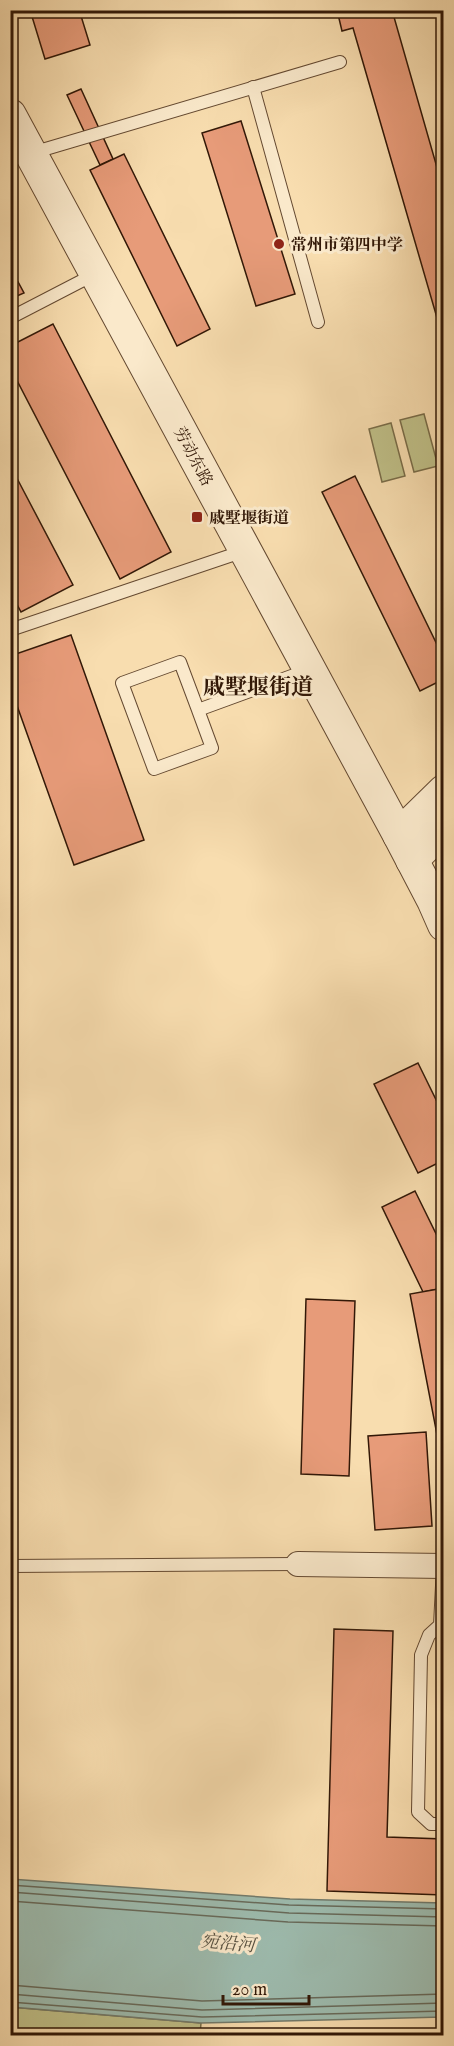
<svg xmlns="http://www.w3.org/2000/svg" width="454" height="2046" font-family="'IM FELL English','Noto Serif SC',serif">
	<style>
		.green { fill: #c0c088; stroke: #796c48; stroke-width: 1.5 }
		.water { fill: #9dbbae; stroke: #727a6b; stroke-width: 1.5 }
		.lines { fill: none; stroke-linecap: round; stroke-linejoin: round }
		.shore { stroke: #686a5a; stroke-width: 1.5 }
		.building { fill: #e79b79; stroke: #321807; stroke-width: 1.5 }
		.service-casing { stroke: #644931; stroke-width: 14 }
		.minor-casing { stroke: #644931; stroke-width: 26 }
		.tertiary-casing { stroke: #644931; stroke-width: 34 }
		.service { stroke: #fae9cb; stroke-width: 12 }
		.minor { stroke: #fae9cb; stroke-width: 24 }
		.tertiary { stroke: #fae9cb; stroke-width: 32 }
		.poi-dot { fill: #8f2418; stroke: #fae9cb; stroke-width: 2 }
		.labels { text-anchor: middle; stroke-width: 6; stroke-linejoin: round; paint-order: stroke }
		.poi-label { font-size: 16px; font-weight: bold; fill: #321807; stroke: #fae9cb; text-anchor: start }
		.street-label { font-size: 16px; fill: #321807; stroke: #fae9cb }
		.water-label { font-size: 18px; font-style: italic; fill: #575141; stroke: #fae9cb }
		.district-label { font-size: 22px; font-weight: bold; fill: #321807; stroke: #fae9cb }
	</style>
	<rect width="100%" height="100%" fill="#f8ddaf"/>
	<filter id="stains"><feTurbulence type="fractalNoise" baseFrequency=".00333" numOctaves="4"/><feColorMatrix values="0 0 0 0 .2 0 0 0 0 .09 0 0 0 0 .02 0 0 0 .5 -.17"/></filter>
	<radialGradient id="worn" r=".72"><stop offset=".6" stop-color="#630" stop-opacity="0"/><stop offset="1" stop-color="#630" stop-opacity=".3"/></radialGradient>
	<g class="green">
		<path d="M424,414L438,466L414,472L400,420Z"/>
		<path d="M391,423L405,476L382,482L369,429Z"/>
		<path d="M10,2007L201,2023L200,2035H11Z"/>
	</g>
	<path class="water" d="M10,1879L290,1899L443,1903V2017L201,2023L11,2007Z"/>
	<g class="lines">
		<g class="shore">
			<path d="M10,1885L289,1905L444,1909"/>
			<path d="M10,1892L289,1913L444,1917"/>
			<path d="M10,1901L288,1922L444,1926"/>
			<path d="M10,1985L202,2001L444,1994"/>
			<path d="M10,1994L202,2010L444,2003"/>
			<path d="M10,2002L202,2017L444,2011"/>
		</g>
	</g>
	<g class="building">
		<path d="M30,10H99L81,16L90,45L45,59Z"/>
		<path d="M337,10H392L444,192V342L353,28L342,31Z"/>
		<path d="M81,89L113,159L100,165L67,95Z"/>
		<path d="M241,121L295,294L256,306L202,133Z"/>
		<path d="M124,154L210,329L177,346L90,170Z"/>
		<path d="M10,267L24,293L10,299Z"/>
		<path d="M53,324L171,552L120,579L10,367V346Z"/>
		<path d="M10,465L73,585L21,612L10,591Z"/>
		<path d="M355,476L444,659V679L420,691L322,492Z"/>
		<path d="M71,635L144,840L74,865L10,686V656Z"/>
		<path d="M418,1063L444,1116V1160L418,1173L374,1084Z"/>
		<path d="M415,1191L444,1250V1288L423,1292L382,1207Z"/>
		<path d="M444,1288V1439L438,1440L410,1294Z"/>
		<path d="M306,1299L355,1301L349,1476L301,1474Z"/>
		<path d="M426,1432L432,1526L375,1530L368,1436Z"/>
		<path d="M334,1629L393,1631L387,1837L444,1839V1895L327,1891Z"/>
	</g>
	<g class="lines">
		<g class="service-casing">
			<g id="service">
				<path d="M253,87L318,322"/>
				<path d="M32,153L340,62"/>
				<path d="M10,318L95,274"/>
				<path d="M10,630L244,551"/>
				<path d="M198,710L212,748L154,769L122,683L180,662L198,710L308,670"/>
				<path d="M10,1566L298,1564"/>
				<path d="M443,1566L440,1625L429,1635L421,1655L418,1812L431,1824H444"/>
			</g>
		</g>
		<g class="minor-casing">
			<path id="minor" d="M298,1564L444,1566"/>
		</g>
		<g class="tertiary-casing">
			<g id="tertiary">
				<path d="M10,115L399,835L433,900L444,925"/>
				<path d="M399,835L444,791"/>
				<path d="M412,860L444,828"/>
			</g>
		</g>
		<use href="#service" class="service"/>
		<use href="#minor" class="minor"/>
		<use href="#tertiary" class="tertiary"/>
	</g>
	<g class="poi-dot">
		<circle cx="279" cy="244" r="6"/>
		<rect x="191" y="511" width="12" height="12" rx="3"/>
	</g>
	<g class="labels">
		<g class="poi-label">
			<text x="291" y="250">常州市第四中学</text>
			<text x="209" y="523">戚墅堰街道</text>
		</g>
		<g class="street-label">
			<text transform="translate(194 456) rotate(62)" y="6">劳动东路</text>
		</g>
		<g class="water-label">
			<text transform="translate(228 1943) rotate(5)" y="6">宛沿河</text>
		</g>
		<g class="district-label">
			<text x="258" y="694">戚墅堰街道</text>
		</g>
	</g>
	<rect width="454" height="2046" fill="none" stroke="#f8ddaf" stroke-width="36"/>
	<rect x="12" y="12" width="430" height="2022" fill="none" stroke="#321807" stroke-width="3"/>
	<rect x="18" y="18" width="418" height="2010" fill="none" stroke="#321807" stroke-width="1.5"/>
	<path d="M223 1995v9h86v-9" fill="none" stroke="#321807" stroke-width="3"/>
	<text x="232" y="1995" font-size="18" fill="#321807" stroke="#fae9cb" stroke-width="4.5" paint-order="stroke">20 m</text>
	<rect width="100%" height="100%" filter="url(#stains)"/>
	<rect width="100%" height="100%" fill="url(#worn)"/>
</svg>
